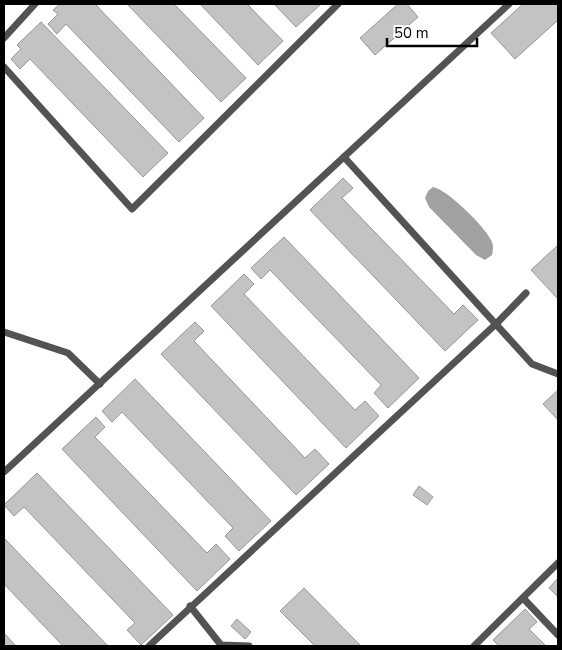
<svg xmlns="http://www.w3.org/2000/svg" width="562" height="650" font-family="'Nunito Sans',sans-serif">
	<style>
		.water { fill: #a1a1a1 }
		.building { fill: #c3c3c3; stroke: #979797 }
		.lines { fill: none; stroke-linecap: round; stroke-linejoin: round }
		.service { stroke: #535353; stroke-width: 7 }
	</style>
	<rect width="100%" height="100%" fill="#fff"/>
	<path class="water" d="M433,187C448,190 484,226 491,240C494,245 493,250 492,255L485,260L476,255L429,207L425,198L428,191Z"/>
	<g class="building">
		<path d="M60,4H95L204,118L179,142L66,24L57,34L48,24L58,14L53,10Z"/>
		<path d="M127,4H174L246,78L221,102Z"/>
		<path d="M200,4H247L283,41L258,65Z"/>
		<path d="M274,4H321L296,27Z"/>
		<path d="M398,4H407L418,17L375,55L360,38Z"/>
		<path d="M523,4H558V20L515,59L491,33Z"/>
		<path d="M41,22L168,153L143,177L30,59L20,69L11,59L21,49L17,45Z"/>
		<path d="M343,178L353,188L342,198L454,314L463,305L478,320L445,351L310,210Z"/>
		<path d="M284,237L419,378L388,408L374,393L381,385L270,270L261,279L251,268Z"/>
		<path d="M557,246L558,247V299L531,270Z"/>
		<path d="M244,274L254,284L244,294L355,410L365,401L379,416L346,448L211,306Z"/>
		<path d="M195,322L204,331L194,341L305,458L315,449L329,464L296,495L161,354Z"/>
		<path d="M135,379L271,521L239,551L225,536L233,528L122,412L112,422L102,411Z"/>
		<path d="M558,390V420L543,404Z"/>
		<path d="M96,417L105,427L95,437L207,553L216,544L230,559L197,591L62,449Z"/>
		<path d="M37,473L173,615L141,645L127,630L135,623L24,507L14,516L4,505Z"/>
		<path d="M419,486L433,497L427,505L413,495Z"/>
		<path d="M4,538L108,646H63L4,584Z"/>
		<path d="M558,578V597L549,588Z"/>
		<path d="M304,588L361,646H315L280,611Z"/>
		<path d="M525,609L537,622L529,629L546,646H499L493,640Z"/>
		<path d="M237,619L251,632L245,639L231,626Z"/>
		<path d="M4,633L16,646H4Z"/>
	</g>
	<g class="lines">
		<g class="service">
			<path d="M4,38L35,4"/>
			<path d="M4,67L132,209L338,4"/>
			<path d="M344,157L532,364L558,374"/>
			<path d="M4,332L68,353L100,384"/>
			<path d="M4,472L509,4"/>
			<path d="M523,598L558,635"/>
			<path d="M190,606L221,645L249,646"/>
			<path d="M149,646L497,323L526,293"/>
			<path d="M474,646L558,563"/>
		</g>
	</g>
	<rect width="562" height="650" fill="none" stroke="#000000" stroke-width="10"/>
	<path d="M387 38v8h90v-8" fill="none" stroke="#000000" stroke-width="2.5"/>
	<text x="394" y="38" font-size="15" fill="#000000" stroke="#ffffff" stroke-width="4" paint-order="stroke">50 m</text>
</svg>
